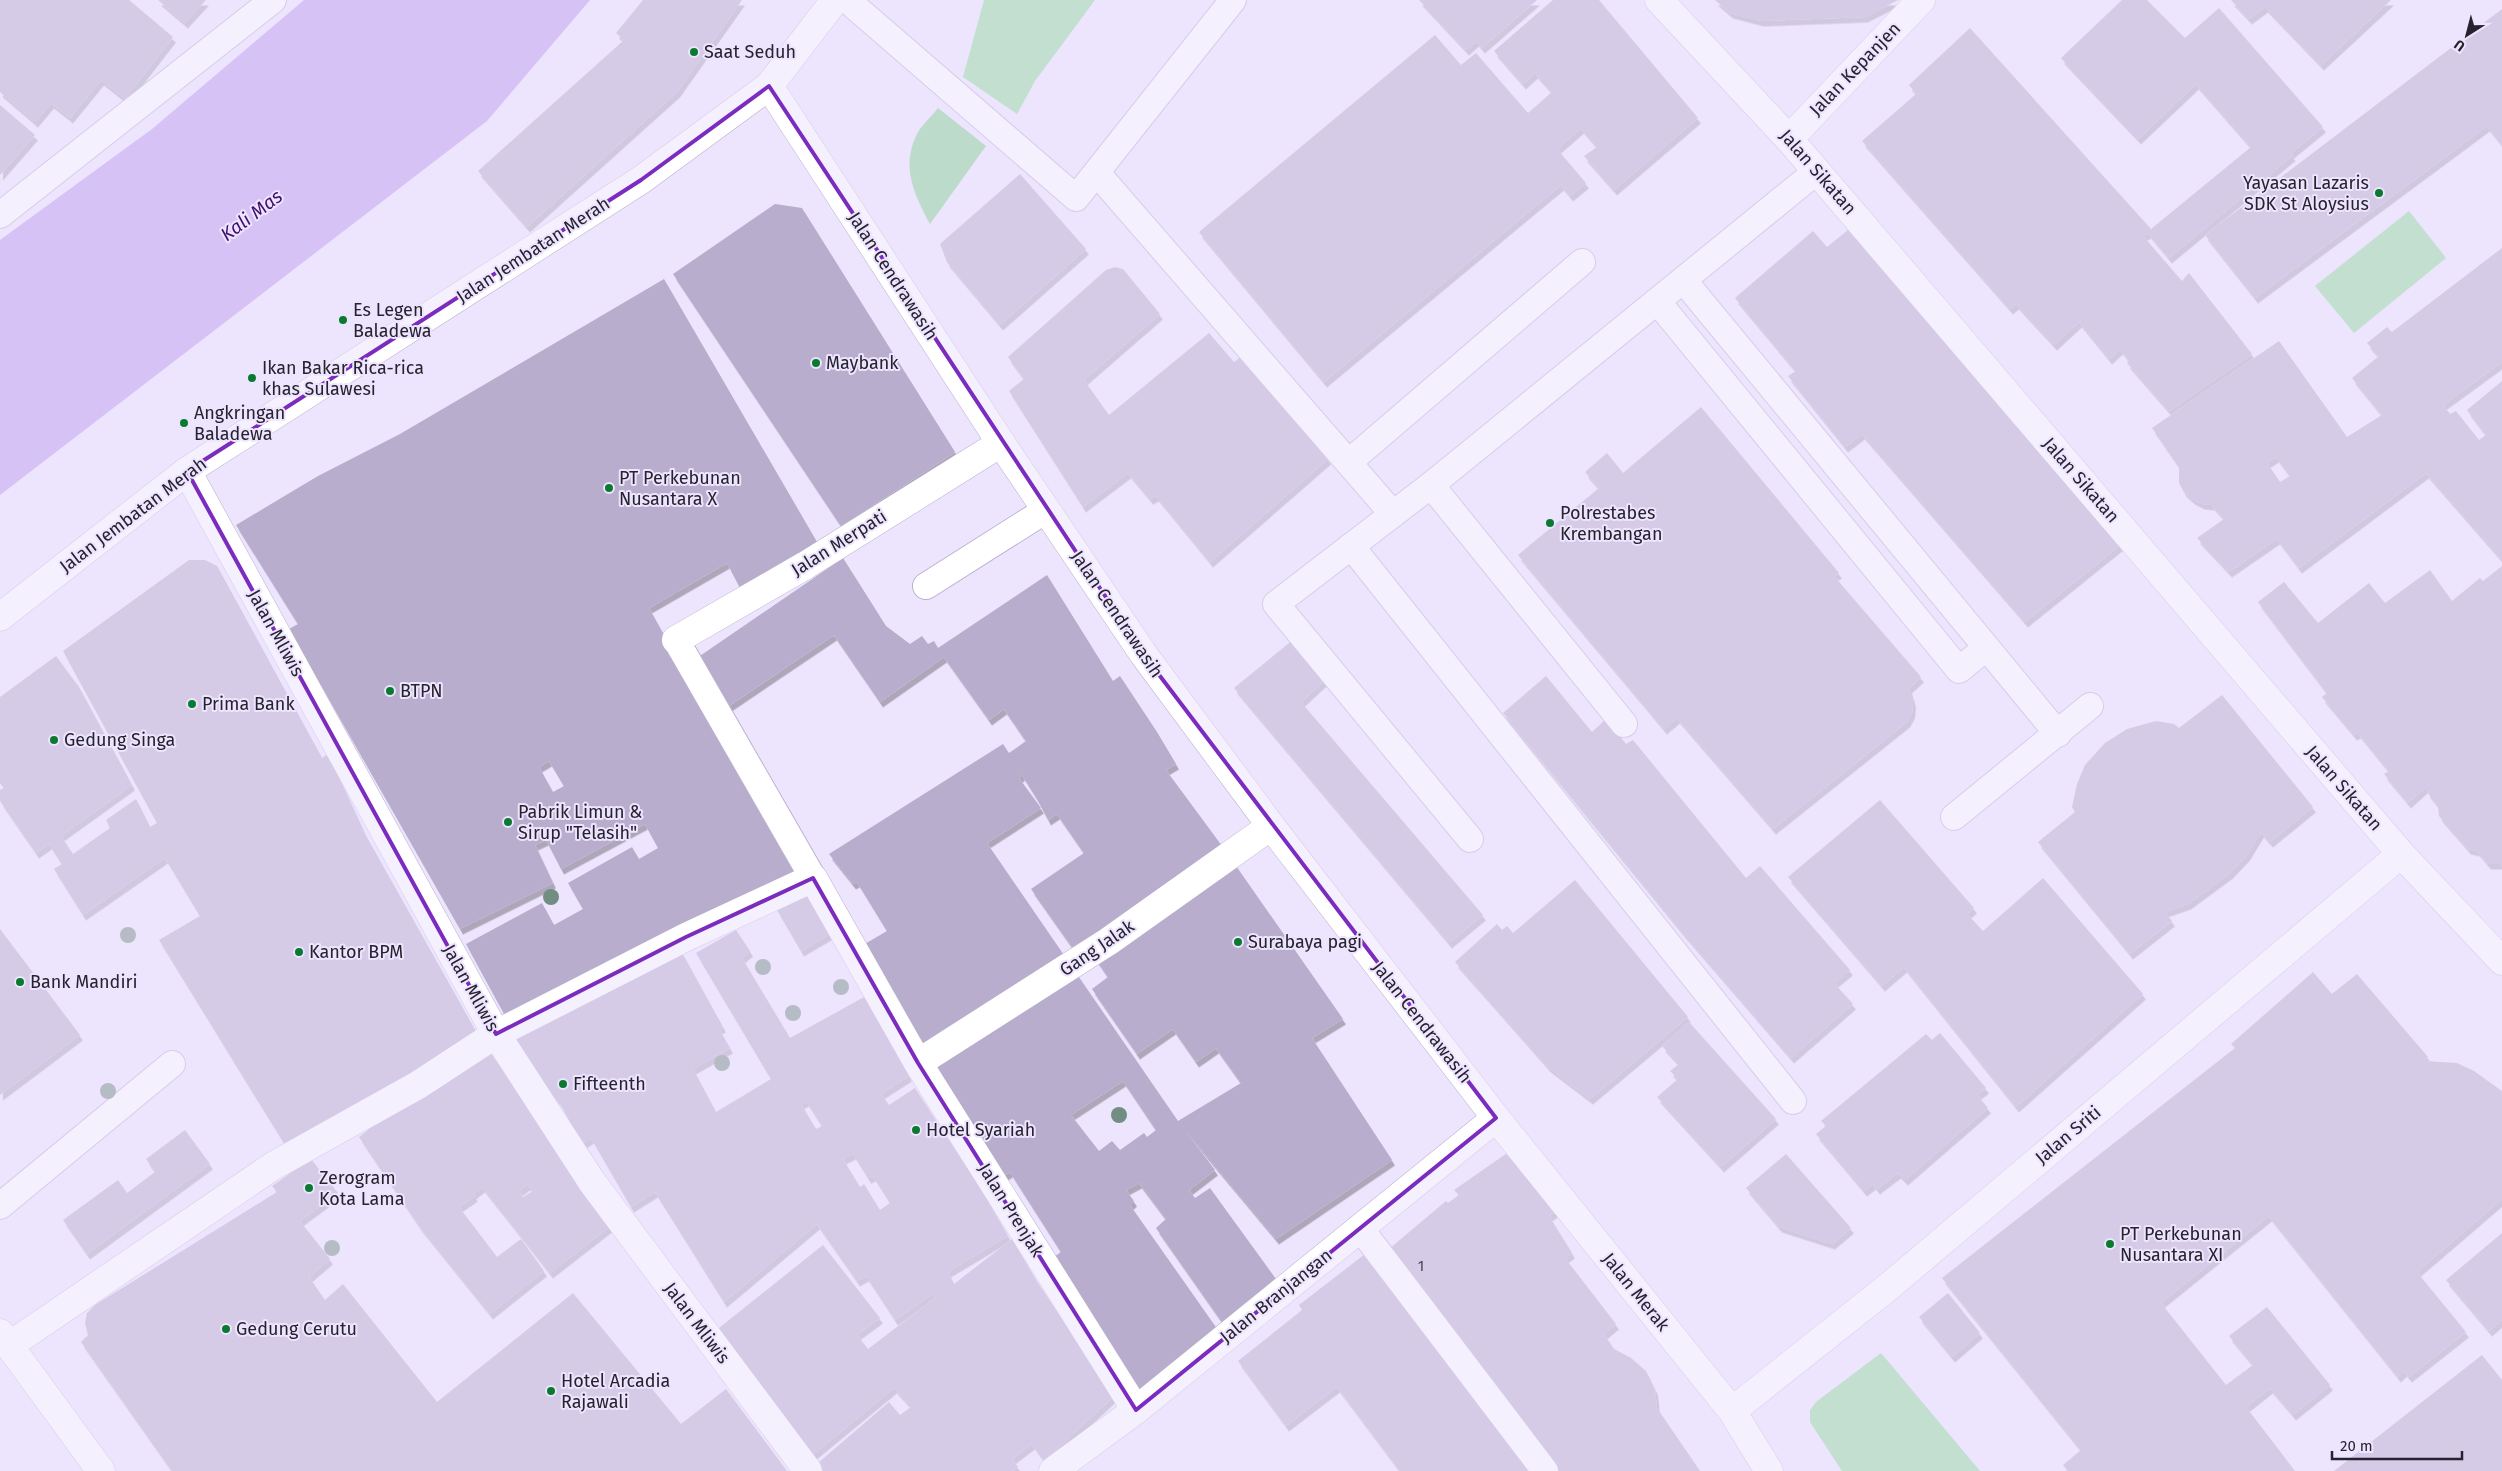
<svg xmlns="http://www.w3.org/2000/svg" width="2502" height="1471" font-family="'Fira Sans',sans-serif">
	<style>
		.green { fill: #8ed998 }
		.forest { fill: #84d08e }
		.water { fill: #ba9aec }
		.building { fill: #b8adcc; fill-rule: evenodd; filter: url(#shadow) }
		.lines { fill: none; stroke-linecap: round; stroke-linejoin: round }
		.service-casing { stroke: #bcb1d0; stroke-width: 28 }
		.minor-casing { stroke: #bcb1d0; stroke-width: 29 }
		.tertiary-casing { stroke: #bcb1d0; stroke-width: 29 }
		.primary-casing { stroke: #bcb1d0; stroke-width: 29 }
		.service { stroke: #fff; stroke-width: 26 }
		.minor { stroke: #fff; stroke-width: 28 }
		.tertiary { stroke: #fff; stroke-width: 28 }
		.primary { stroke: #fff; stroke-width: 28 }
		.tree { fill: #728d82 }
		.marked { fill: none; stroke: #7b2cbf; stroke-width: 4; stroke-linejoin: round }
		.poi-dot { fill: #0a7a30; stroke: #ede4fe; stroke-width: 2 }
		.labels { text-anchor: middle; stroke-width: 4; stroke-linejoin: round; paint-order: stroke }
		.number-label { font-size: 15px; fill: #4a4556 }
		.poi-label { font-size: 18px; fill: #26222e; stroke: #ede4fe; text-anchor: start }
		.street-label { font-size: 18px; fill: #26222e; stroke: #ede4fe }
		.water-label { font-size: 19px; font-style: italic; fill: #410f6f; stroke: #ede4fe }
	</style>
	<defs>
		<filter id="shadow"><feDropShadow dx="3" dy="5.5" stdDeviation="0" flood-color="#0004"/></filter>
	</defs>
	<rect width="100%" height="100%" fill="#ede4fe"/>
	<g class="green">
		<path d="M984,0H1095L1035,81L1017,114L963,77Z"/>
		<path d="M2409,211L2446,258L2354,333L2315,286Z"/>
		<path d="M1881,1353L1980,1471H1842L1810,1422V1410L1816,1402Z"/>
	</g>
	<path class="forest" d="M938,108L986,146L930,224C914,194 900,166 918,132C923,124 932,116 938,108Z"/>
	<path class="water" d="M304,0H590L487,121L0,495V240L152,129Z"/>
	<g class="building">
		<path d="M0,0H129L173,37L125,99L101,80L70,118L51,103L35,122L0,92Z"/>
		<path d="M158,0H206L185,23Z"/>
		<path d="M643,0H742L677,92L527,227L478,171L624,40L616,33Z"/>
		<path d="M1419,0H1537L1482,48L1476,41L1466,50Z"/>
		<path d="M1553,0H1599L1698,118L1614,190L1584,156L1597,147L1581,128L1557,149L1586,183L1570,196L1561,185L1324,382L1199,232L1435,35L1461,65L1476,53L1528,113L1552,92L1535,73L1523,84L1494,51Z"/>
		<path d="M1715,0H1898L1865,17L1761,21L1730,13Z"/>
		<path d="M2122,0H2147L2185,38L2219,8L2323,127L2290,154L2293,155L2169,258L2148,233L2143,236L2182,281L2189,273L2252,354L2169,411L2127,363L2129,361L2120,349L2109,359L2079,322L2054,345L2016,304L2010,309L1862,141L1916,94L1909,85L1970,28L2151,229L2251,147L2196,84L2138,139L2061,58Z"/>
		<path d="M2231,0H2391L2321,65L2265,7L2249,19Z"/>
		<path d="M2502,9V145L2487,126L2255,298L2205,235Z"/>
		<path d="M0,105L35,135L0,175Z"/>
		<path d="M1020,174L1086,249L1000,325L947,262L940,244Z"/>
		<path d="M775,204L802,208L955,452L841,526L673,274Z"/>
		<path d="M1853,226L2123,543L2025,622L1862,434L1845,447L1788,376L1796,371L1735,298L1813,231L1827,247Z"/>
		<path d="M2502,248V362L2443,405L2450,414L2456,411L2479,440L2486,435L2467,410L2502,381V560L2426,473L2299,568L2277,539L2229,572L2197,538L2224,519L2212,505L2202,504L2192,499L2184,492L2179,483V467L2152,428L2279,341L2347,437L2382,415L2352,378L2379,356L2367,343L2387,327L2392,332ZM2276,457L2290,476L2280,482L2267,463Z"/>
		<path d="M1115,267L1123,269L1160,314L1084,380L1109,415L1209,333L1234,362L1245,354L1328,459L1210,562L1156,496L1150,499L1124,468L1128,473L1083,507L1009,391L1024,379L1008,357L1106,270Z"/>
		<path d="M664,279L817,542L740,588L727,563L649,608L723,741L801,873L508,1021L466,944L542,903L554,925L583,909L568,883L632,847L639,859L658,848L645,824L561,869L546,840L535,845L553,883L460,929L289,629L298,624L236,525L318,476L400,434ZM549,761L564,786L553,792L539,767Z"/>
		<path d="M1701,407L1839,573L1834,576L1921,677L1909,688L1913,702L1912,713L1907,722L1773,829L1677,718L1664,729L1518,555L1599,488L1585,472L1607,453L1623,473Z"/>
		<path d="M843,558L886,626L910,644L922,636L928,644L934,641L938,648L1047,575L1113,681L1120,676L1157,732L1176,764L1166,770L1225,850L1077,954L1031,889L1084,853L1057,814L1048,820L1037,799L1022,775L1019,778L1041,808L987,843L1066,958L925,1053L863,945L887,931L857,882L853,884L829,854L1003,744L1009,753L1026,741L1004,709L989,720L944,657L880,702L834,635L723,710L694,660Z"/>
		<path d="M189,560H205L217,566L322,758L328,754L365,834L478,1035L287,1148L159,940L200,916L165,858L83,915L54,869L62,864L49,844L36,853L0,801V790L4,788L0,783V697L56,656L79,687L132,785L61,836L73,854L110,828L106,820L136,799L150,827L157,823L63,651Z"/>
		<path d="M2502,566V866L2500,864H2488L2477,851L2468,849L2439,816L2438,806L2427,792L2429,784L2408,803L2384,774L2389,771L2358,733L2354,735L2322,697L2327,693L2258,602L2284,582L2318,623L2369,583L2385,603L2430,570L2452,601L2480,578L2483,581Z"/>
		<path d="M1294,639L1327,678L1301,702L1483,915L1449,943L1234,688Z"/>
		<path d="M1546,676L1592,732L1606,719L1626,744L1633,740L1746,878L1760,866L1850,970L1834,983L1853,1004L1791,1058L1682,932L1503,713Z"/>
		<path d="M2222,695L2313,807L2270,842L2261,832L2247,855L2230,873L2188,904L2165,912L2172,921L2130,954L2038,842L2075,812L2072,807L2077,784L2085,765L2105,743L2127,729L2156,721L2174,724L2179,728Z"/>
		<path d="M1880,800L1974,908L1967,914L1983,931L2043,878L2143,994L2016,1107L1904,967L1882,986L1788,877Z"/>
		<path d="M1234,863L1343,1019L1312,1038L1392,1160L1276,1239L1184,1129L1215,1170L1189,1190L1195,1198L1210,1188L1276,1279L1222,1322L1156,1228L1166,1219L1139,1183L1126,1190L1134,1201L1130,1205L1218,1330L1139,1391L1051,1259L1061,1252L1010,1172L998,1179L929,1065L1072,967L1178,1121L1241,1083L1216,1048L1196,1062L1173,1029L1137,1054L1092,989L1108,977L1095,958ZM1123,1081L1156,1130L1147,1137L1144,1133L1120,1150L1112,1141L1099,1151L1071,1115Z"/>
		<path d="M1575,880L1688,1017L1590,1099L1548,1067L1455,962L1497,924L1502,930L1507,926L1513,933Z"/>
		<path d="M806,892L830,934L801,951L777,910Z"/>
		<path d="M0,929L80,1035L0,1095Z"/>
		<path d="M736,930L750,951L742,958L790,1038L864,997L909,1076L881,1094L889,1105L915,1088L967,1168L974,1164L996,1199L989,1203L1008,1236L948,1272L954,1284L1012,1239L1036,1280L1114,1396L1044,1461L1032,1444L1012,1459L1018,1467L1012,1471H824L818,1463L889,1402L900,1415L911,1407L894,1388L809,1458L714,1332L823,1245L880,1318L857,1335L868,1349L935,1298L934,1293L895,1320L866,1276L857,1281L817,1224L724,1302L655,1192L631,1207L591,1138L582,1144L560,1103L538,1077L515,1038L681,951L723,1027L719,1029L730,1048L693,1069L716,1112L771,1079L696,953ZM806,1101L822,1126L816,1129L801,1104ZM853,1154L868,1178L873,1176L890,1203L880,1210L864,1184L860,1187L843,1159Z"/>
		<path d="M2313,972L2332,994L2357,974L2428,1057L2423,1061L2457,1063L2474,1071L2502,1091V1199L2417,1272L2466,1332L2409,1377L2404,1371L2398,1377L2269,1216L2161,1303L2226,1385L2253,1365L2229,1336L2267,1307L2330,1385L2293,1415L2270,1388L2246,1407L2295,1471H2068L2063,1465L2081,1450L1942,1278L2235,1048L2231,1044Z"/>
		<path d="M1689,1022L1776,1119L1721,1167L1657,1097L1678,1079L1670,1071L1679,1064L1662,1046Z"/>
		<path d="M1940,1033L1986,1088L1977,1095L1988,1108L1905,1180L1898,1173L1877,1189L1873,1184L1864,1191L1816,1134L1826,1126L1821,1121L1926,1034L1932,1040Z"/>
		<path d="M487,1048L613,1224L550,1273L482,1187L473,1194L475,1196L459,1207L497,1257L521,1239L544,1271L490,1314L419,1226L359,1137L368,1130L364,1125ZM527,1185L533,1191L523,1197L519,1191Z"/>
		<path d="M185,1130L210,1164L87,1254L63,1220L118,1180L127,1193L155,1172L146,1159Z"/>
		<path d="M1513,1149L1555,1212L1549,1216L1572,1253L1565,1258L1616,1324L1604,1334L1614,1349L1631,1358L1646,1371L1655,1390L1657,1408L1700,1471H1557L1510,1402L1389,1249L1446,1201L1448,1203L1459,1195L1454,1190Z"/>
		<path d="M1786,1154L1851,1228L1832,1244L1779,1227L1746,1188Z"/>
		<path d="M311,1159L338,1193L300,1221L330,1259L309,1277L325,1300L343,1284L437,1402L573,1293L681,1424L726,1389L787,1471H172L81,1342L88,1335L85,1323L87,1313L95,1305L277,1192L272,1186Z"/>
		<path d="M2502,1233V1320L2489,1331L2446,1280Z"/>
		<path d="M1369,1251L1542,1471H1400L1337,1387L1286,1426L1238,1361L1302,1310L1299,1305Z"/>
		<path d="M1948,1293L1980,1333L1952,1357L1919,1317Z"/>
		<path d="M2482,1355L2502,1380V1471H2334Z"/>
	</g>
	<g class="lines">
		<g class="service-casing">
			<g id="service">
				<path d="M847,0L1076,198L1233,0"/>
				<path d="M1097,173L1393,514"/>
				<path d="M0,215L273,0"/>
				<path d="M1684,281L2058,734"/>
				<path d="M1657,301L1959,670L1986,648"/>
				<path d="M1349,462L1582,262"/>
				<path d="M1431,485L1624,724"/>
				<path d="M1351,546L1793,1101"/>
				<path d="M926,586L1046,510"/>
				<path d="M676,640L813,878"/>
				<path d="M1954,817L2090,706"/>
				<path d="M1470,839L1276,604L1431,485L1817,171"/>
				<path d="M0,1206L172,1064"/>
				<path d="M1360,1228L1545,1471"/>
			</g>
		</g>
		<g class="minor-casing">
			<g id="minor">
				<path d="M187,471L496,1034L592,1182L808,1471"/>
				<path d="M676,640L806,565L1001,443"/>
				<path d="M918,1063L1109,941L1271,826"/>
				<path d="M10,1345L273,1166L418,1085L496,1034L686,937L813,878L918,1063L1136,1410"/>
			</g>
		</g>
		<g class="tertiary-casing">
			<g id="tertiary">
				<path d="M1659,0L1789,139L2401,854L2502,961"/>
				<path d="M769,86L1001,443L1144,655L1271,826L1496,1118L1732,1411L1769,1471"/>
				<path d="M1789,139L1921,0"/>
				<path d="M1732,1411L1887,1288L2401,854"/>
				<path d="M1053,1471L1136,1410L1496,1118"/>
			</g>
		</g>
		<g class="primary-casing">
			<g id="primary">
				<path d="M0,617L187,471L641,180L769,86L835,0"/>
				<path d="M0,1333L101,1471"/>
			</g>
		</g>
		<use href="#service" class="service"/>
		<use href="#minor" class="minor"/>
		<use href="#tertiary" class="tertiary"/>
		<use href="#primary" class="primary"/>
	</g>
	<g class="tree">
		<circle cx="551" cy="897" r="8"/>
		<circle cx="128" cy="935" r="8"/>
		<circle cx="763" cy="967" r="8"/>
		<circle cx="841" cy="987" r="8"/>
		<circle cx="793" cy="1013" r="8"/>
		<circle cx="722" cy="1063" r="8"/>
		<circle cx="108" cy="1091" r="8"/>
		<circle cx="1119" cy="1115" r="8"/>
		<circle cx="332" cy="1248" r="8"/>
	</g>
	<path d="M0 0H2502V1471H0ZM769,86L1144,655L1496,1118L1136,1410L918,1063L813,878L686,937L496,1034L187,471L641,180Z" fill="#ede4fe" fill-opacity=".55" fill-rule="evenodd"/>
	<path class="marked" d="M769,86L1144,655L1496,1118L1136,1410L918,1063L813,878L686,937L496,1034L187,471L641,180Z"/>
	<g class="poi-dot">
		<circle cx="694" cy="52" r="5"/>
		<circle cx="2379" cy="193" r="5"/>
		<circle cx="343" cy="320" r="5"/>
		<circle cx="816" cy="363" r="5"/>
		<circle cx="252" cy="378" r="5"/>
		<circle cx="184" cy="423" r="5"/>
		<circle cx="609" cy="488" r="5"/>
		<circle cx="1550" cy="523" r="5"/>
		<circle cx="390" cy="691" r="5"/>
		<circle cx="192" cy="704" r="5"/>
		<circle cx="54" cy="740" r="5"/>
		<circle cx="508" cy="822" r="5"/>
		<circle cx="1238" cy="942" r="5"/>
		<circle cx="299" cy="952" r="5"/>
		<circle cx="20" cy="982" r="5"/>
		<circle cx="563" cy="1084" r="5"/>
		<circle cx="916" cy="1130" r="5"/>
		<circle cx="309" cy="1188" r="5"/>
		<circle cx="2110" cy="1244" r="5"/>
		<circle cx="226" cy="1329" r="5"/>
		<circle cx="551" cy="1391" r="5"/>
	</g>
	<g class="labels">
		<g class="number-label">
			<text x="1421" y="1271">1</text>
		</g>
		<g class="poi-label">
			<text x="704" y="58">Saat Seduh</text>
			<text x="2369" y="189" text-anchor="end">Yayasan Lazaris<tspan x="2369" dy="21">SDK St Aloysius</tspan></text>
			<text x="353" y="316">Es Legen<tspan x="353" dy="21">Baladewa</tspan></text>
			<text x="826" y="369">Maybank</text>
			<text x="262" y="374">Ikan Bakar Rica-rica<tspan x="262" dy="21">khas Sulawesi</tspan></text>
			<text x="194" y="419">Angkringan<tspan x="194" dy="21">Baladewa</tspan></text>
			<text x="619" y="484">PT Perkebunan<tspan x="619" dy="21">Nusantara X</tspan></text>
			<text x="1560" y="519">Polrestabes<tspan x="1560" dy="21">Krembangan</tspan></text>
			<text x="400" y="697">BTPN</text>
			<text x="202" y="710">Prima Bank</text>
			<text x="64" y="746">Gedung Singa</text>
			<text x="518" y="818">Pabrik Limun &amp;<tspan x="518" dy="21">Sirup "Telasih"</tspan></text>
			<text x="1248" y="948">Surabaya pagi</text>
			<text x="309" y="958">Kantor BPM</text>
			<text x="30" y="988">Bank Mandiri</text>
			<text x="573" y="1090">Fifteenth</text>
			<text x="926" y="1136">Hotel Syariah</text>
			<text x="319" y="1184">Zerogram<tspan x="319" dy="21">Kota Lama</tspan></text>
			<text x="2120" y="1240">PT Perkebunan<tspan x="2120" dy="21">Nusantara XI</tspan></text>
			<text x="236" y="1335">Gedung Cerutu</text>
			<text x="561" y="1387">Hotel Arcadia<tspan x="561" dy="21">Rajawali</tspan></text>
		</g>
		<g class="street-label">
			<text transform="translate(1855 69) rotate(-46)" y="6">Jalan Kepanjen</text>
			<text transform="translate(1818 172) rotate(49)" y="6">Jalan Sikatan</text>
			<text transform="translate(533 250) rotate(-33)" y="6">Jalan Jembatan Merah</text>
			<text transform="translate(893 276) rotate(57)" y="6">Jalan Cendrawasih</text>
			<text transform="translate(2081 480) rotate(49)" y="6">Jalan Sikatan</text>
			<text transform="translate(133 515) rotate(-37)" y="6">Jalan Jembatan Merah</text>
			<text transform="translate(839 543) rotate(-32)" y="6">Jalan Merpati</text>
			<text transform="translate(1117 614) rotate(56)" y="6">Jalan Cendrawasih</text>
			<text transform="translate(276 633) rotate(61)" y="6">Jalan Mliwis</text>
			<text transform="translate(2344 788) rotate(49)" y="6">Jalan Sikatan</text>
			<text transform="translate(1097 948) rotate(-34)" y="6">Gang Jalak</text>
			<text transform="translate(471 988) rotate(61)" y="6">Jalan Mliwis</text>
			<text transform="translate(1422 1022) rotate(52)" y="6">Jalan Cendrawasih</text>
			<text transform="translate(2068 1135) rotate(-40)" y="6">Jalan Sriti</text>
			<text transform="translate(1011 1210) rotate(58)" y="6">Jalan Prenjak</text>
			<text transform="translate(1636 1292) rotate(51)" y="6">Jalan Merak</text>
			<text transform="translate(1276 1296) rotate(-39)" y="6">Jalan Branjangan</text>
			<text transform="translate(697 1323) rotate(53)" y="6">Jalan Mliwis</text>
		</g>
		<g class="water-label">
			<text transform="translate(251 215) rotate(-37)" y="7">Kali Mas</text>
		</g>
	</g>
	<g transform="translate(2467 35) rotate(216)" stroke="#ede4fe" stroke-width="4" paint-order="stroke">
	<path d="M0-4L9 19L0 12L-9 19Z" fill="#26222e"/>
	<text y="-8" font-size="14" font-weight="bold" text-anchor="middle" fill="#26222e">U</text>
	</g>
	<path d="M2332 1451v8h130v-8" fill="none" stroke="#26222e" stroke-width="2.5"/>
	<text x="2340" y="1451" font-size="15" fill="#26222e" stroke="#ede4fe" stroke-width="4" paint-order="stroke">20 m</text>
</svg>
